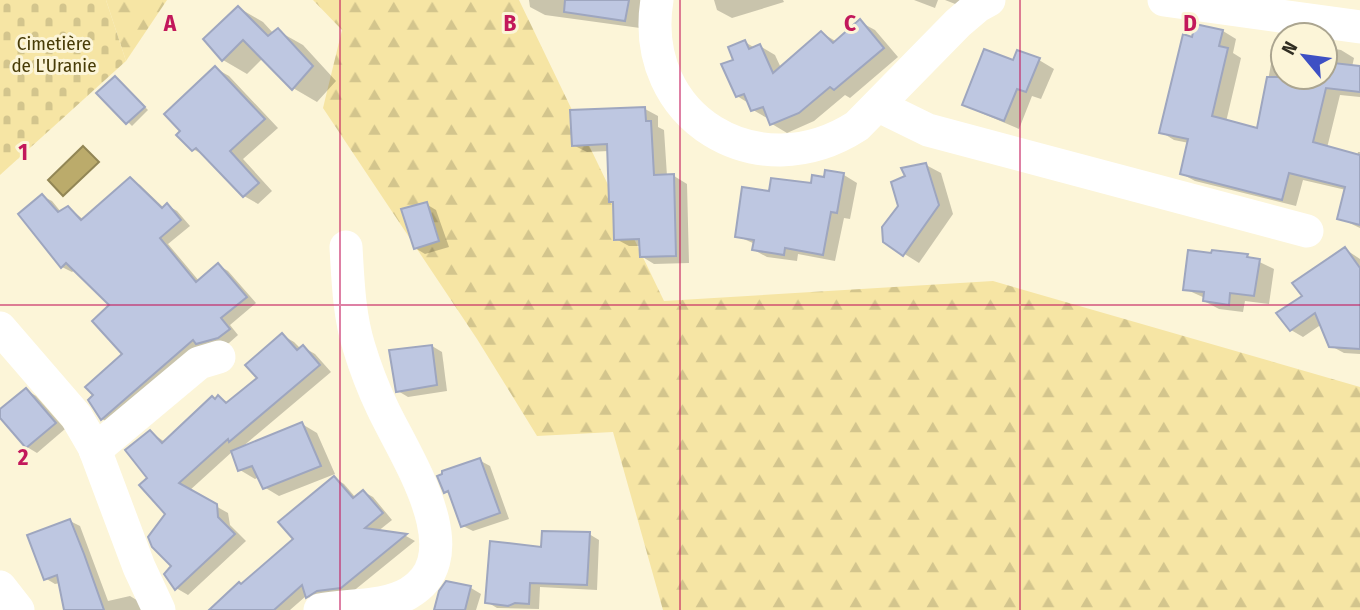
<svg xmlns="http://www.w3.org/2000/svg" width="1360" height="610" font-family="'Fira Sans Condensed',sans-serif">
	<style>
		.forest { fill: url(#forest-firs) }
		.cemetery { fill: url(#cemetery-stones) }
		.water { fill: #bbab6b; stroke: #928655; stroke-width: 2 }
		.shadow { fill: #0003 }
		.building { fill: #bec7e1; stroke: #9ea6bf; stroke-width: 2 }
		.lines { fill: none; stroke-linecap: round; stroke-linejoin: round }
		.minor { stroke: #fff; stroke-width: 33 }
		.grid { fill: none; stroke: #c2185b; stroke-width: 2; stroke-opacity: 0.55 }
		.labels { text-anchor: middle; stroke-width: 6; stroke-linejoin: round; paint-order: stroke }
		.park-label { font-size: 19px; fill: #483c07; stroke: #fcf5d8 }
		.grid-label { font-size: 23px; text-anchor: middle; font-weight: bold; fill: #c2185b; stroke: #fcf5d8; stroke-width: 6; stroke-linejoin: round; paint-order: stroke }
	</style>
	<defs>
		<pattern id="forest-firs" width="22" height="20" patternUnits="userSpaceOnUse" patternTransform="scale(1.75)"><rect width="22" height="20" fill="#f6e5a4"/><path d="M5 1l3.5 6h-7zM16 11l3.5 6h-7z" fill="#d3c58d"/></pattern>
		<pattern id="cemetery-stones" width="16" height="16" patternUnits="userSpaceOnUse" patternTransform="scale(1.75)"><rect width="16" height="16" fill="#f6e5a4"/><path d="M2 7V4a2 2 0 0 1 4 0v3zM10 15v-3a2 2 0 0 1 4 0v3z" fill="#d3c58d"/></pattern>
	</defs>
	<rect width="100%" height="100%" fill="#fcf5d8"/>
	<g class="forest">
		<path d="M106,0H167L126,61Z"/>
		<path d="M313,0H519L664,301L993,281L1360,387V610H663L613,432L537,436L477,339L323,108L342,30Z"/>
	</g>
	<path class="cemetery" d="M0,0H106L126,61L0,175Z"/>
	<path class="water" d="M83,146L99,162L63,196L48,180Z"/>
	<g class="shadow">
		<path d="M529,0H646L640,28L545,15L530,7Z"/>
		<path d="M714,0H783L784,2L732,18L717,10Z"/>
		<path d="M914,0H938L935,8Z"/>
		<path d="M945,0H971L968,9Z"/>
		<path d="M239,8L263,22L274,34L278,31L303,45L336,81L317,102L293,88L263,58L247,74L223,60L206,40Z"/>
		<path d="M860,22L875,30L898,57L850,98L845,95L814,121L787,133L772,124L767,118L753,110L750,104L737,96L735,60L745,42L755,48L760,46L775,55L781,68L822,33L837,42Z"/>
		<path d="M1223,31L1236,39L1233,53L1241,58L1226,122L1259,130L1273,53L1283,49V77H1325V47L1341,50L1354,58L1352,67L1360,68V97L1340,95L1327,148L1357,156L1358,152H1360V228L1339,218L1346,190L1303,180L1296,206L1195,181L1182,174L1189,143L1174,140L1161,132L1193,39Z"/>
		<path d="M1039,60L1054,69L1041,99L1032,96L1019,129L979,112L964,104L1014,63Z"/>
		<path d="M215,68L229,76L278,128L243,159L272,191L258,204L244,196L207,157L193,149Z"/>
		<path d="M115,78L148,110L132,126L99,93Z"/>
		<path d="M645,109L658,116V127L664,130L667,176H674L687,184L689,263L654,264L641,256V246H629L616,239L614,203L611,201L609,151L587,152L573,145Z"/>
		<path d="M926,165L941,173L953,214L919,263L884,241L900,206Z"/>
		<path d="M826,172L844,175L857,183L850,219L844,218L835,261L798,254L797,261L767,257L754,250L755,244L737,236L771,193L812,185L825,179Z"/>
		<path d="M130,179L140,185L164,208L167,205L177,211L190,226L168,244L199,281L218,265L228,271L256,303L230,325L238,335L229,343L208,348L112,425L102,419L125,354L111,305L75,270L72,272L62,267L20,214L42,196L52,201L61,212L69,208L84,220Z"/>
		<path d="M426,204L436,210L449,247L425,254L415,248Z"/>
		<path d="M1345,249L1360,259V354L1344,353L1331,346L1322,324L1303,337L1291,330L1304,297Z"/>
		<path d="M1247,256L1274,269L1269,304L1245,301L1243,312L1219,309L1204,301L1205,298L1185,289Z"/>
		<path d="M282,335L294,342L301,349L303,347L315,354L331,372L241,448L302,424L317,433L335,474L279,496L264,487L259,477L255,479L240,470L233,451L189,491L228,513L230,525L246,541L188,595L176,588L168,513L150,478V432L165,442L219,397L229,403L259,379Z"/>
		<path d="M432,346L442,352L447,391L408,397L398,391Z"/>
		<path d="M26,390L36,396L65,429L37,453L27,447L0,415V412Z"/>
		<path d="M479,460L490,466L509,519L473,531L463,526L452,495L446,492Z"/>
		<path d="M334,478L344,484L356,498L364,492L373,497L392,520L377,532L406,536L415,541L351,593L317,602L306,596L290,610H215L295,540Z"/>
		<path d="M70,521L80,526L108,601L130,596L140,602L144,610H66L60,583L55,584L45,578Z"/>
		<path d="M589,534L599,540L597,590L540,587L539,609L497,608L487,602L543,549Z"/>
		<path d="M447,582L471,588L481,594L476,610H436Z"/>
	</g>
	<g class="building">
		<path d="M565,0H629L625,21L564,12Z"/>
		<path d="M238,6L268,36L278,28L313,66L292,90L243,40L222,61L203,39Z"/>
		<path d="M860,19L884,48L834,90L830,87L799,113L770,125L763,107L751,111L744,94L736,97L721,64L733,60L728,47L745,40L749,49L760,44L773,73L821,31L833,43Z"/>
		<path d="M1195,24L1223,30L1219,46L1228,48L1212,116L1220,118L1257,128L1267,77H1325V62L1360,66V92L1326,88L1313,142L1360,155V225L1337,219L1345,187L1289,173L1282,200L1180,174L1188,139L1159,133L1183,34L1192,37Z"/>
		<path d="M984,49L1013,60L1017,50L1040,58L1026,92L1017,89L1004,121L962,105Z"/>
		<path d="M215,66L265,119L230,151L259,183L243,197L196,148L192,151L176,135L180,131L164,114Z"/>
		<path d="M115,76L145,107L126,124L96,93Z"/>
		<path d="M645,107L646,121H651L654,175L674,174L676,256L640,257L639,239L614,240L613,202H609L607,144L572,146L570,110Z"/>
		<path d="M926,163L939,205L903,256L883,242L882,227L898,206L891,182L905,176L901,168Z"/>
		<path d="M825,170L844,173L837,213L831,212L823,255L785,248L784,255L752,250L754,240L735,237L742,187L769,191L771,178L811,183L812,175L824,177Z"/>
		<path d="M130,177L162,208L167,203L181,220L160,238L196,282L218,263L247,297L221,318L230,329L218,338L196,344L193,340L101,420L88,400L93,395L85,387L122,354L92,321L109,305L66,263L61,268L18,214L42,194L58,212L68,206L81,220Z"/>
		<path d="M427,202L439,241L414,249L401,209Z"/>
		<path d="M1345,247L1360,268V349L1329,347L1315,313L1290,331L1276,313L1302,296L1292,283Z"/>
		<path d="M1188,250L1211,253L1212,250L1248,254L1247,257L1260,259L1254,296L1230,293L1229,305L1203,301L1204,292L1183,290Z"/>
		<path d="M282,333L297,350L303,345L320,365L229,442L228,439L179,483L217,504L218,517L235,534L175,590L164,574L171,566L152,547L148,537L165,514L139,485L147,478L125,450L150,430L162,443L212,396L215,399L218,395L226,403L257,378L245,365Z"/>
		<path d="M432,345L437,385L396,392L389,350Z"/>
		<path d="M26,388L56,423L26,448L0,418V409Z"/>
		<path d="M302,422L321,466L263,489L252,466L238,471L231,451Z"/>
		<path d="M480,458L500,513L461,527L448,491L444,493L437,476L442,474V471Z"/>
		<path d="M334,476L353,498L363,490L383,513L365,528L407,534L341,588L317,591L306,598L302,585L274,610H209L239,582L241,584L293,539L278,522Z"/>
		<path d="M70,519L84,554L104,610H64L57,575L44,580L27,535Z"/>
		<path d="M542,531L590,532L587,585L530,583L529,604L515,603L508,606L485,603L490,541L541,547Z"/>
		<path d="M446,581L471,586L465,610H434L439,591Z"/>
	</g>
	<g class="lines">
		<g class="minor">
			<path d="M657,0C638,118 758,190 857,126L958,23L978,6L989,0"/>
			<path d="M1164,0L1360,27"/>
			<path d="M879,106L928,130L1307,231"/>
			<path d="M0,328L76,416L94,447L139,567L159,610"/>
			<path d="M95,450L199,363L219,357"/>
			<path d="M0,587L18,610"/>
			<path d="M320,610C348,604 383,608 409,593C474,555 403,453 382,407C373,388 365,367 359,347C349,315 348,281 346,247"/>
		</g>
	</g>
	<path class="grid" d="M340,0V610M680,0V610M1020,0V610M0,305H1360"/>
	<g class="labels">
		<g class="park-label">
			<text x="54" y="50">Cimetière<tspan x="54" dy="22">de L'Uranie</tspan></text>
		</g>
	</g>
	<g class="grid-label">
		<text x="170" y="31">A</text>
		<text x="510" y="31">B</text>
		<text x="850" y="31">C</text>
		<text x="1190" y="31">D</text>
		<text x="23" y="160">1</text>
		<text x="23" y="465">2</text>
	</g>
	<g transform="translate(1304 56) rotate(299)"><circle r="33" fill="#fcf5d8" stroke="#aba590" stroke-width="2"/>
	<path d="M0-5L12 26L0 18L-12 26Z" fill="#3e50c4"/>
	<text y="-10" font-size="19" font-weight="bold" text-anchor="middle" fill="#312e23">N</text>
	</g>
</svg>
